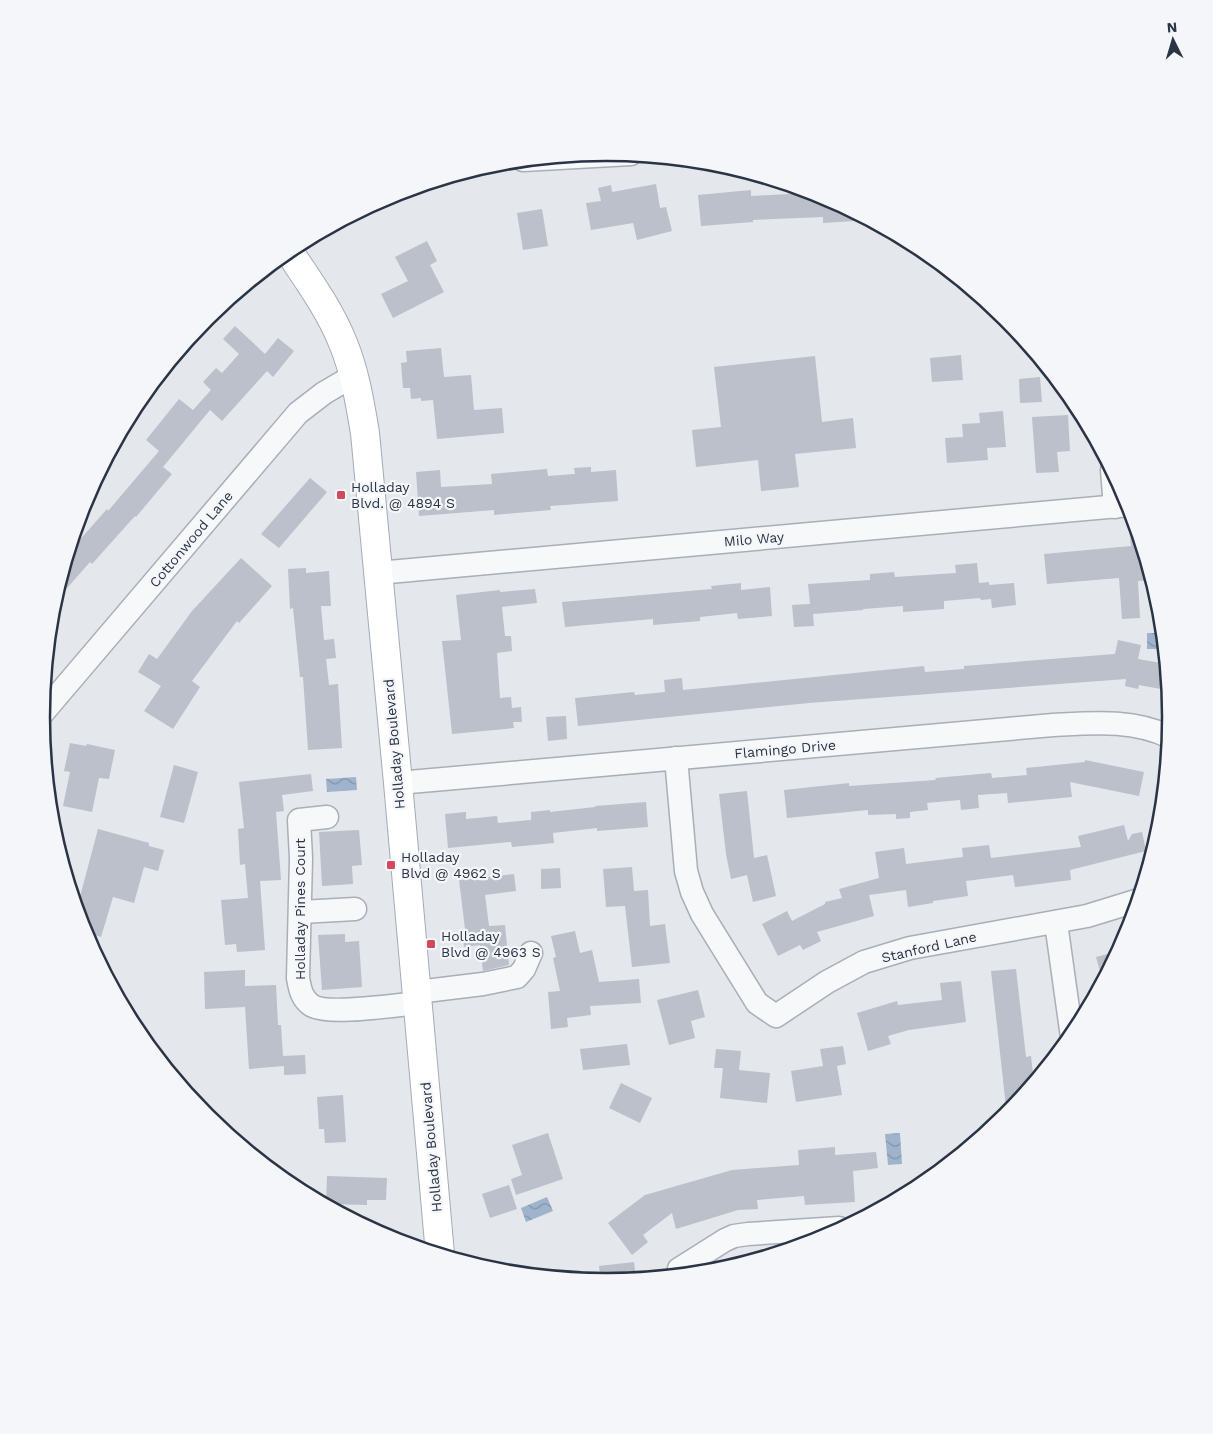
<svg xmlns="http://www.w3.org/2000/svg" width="1213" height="1434" font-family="'Work Sans',sans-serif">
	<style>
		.water { fill: url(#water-waves) }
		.building { fill: #bbc0ca }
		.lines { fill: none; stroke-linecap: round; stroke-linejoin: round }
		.minor-casing { stroke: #a9aeb7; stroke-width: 25 }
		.major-casing { stroke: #a3abb8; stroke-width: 30 }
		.minor { stroke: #f7f8fa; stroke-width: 22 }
		.major { stroke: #fff; stroke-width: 28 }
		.poi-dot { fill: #d1495b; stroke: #f4f6f9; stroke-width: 2 }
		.labels { text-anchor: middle; stroke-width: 4.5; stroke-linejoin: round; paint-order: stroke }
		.poi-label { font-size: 14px; fill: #2b3445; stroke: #f4f6f9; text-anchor: start }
		.street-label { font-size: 14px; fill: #2b3445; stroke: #f4f6f9 }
		.rim { fill: none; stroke: #2b3445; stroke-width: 2.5 }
	</style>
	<defs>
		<pattern id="water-waves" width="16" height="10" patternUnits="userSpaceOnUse" patternTransform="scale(1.25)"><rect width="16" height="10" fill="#9fb4cc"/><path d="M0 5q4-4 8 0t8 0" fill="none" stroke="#8293a7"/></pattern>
	</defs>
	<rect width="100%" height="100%" fill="#e4e7ec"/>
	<g class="water">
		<path d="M1147,633H1163L1165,649H1147Z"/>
		<path d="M356,777L357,790L327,792L326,779Z"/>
		<path d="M900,1133L902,1164L888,1165L885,1134Z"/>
		<path d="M547,1197L553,1211L526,1222L521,1208Z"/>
	</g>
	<g class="building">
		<path d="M656,184L660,208L666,207L672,231L637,240L633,223L591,230L586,203L601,201L598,188L611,185L612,192Z"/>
		<path d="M751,190V196L806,193V196L823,195L870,220L823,223V217L753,220V222L701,226L698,195Z"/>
		<path d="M542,209L548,246L523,250L517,213Z"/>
		<path d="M427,241L437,261L430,265L444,292L393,318L381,294L408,281L395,257Z"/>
		<path d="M235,326L265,354L278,338L294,351L273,377L267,371L222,421L210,410L163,467L172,474L136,517L135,516L92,564L90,562L53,604L69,552L107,509L108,511L159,451L146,440L179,399L193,410L211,390L203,382L216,368L222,373L239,354L223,339Z"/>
		<path d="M441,348L444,377L471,375L474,410L502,408L504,433L437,439L433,400L421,401V398L411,399L410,388H403L401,363L407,362L406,351Z"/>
		<path d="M961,355L963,380L932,382L930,358Z"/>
		<path d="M815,356L822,422L853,418L856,448L795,454L799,487L761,491L758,460L696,467L692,430L721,427L714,367Z"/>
		<path d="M1040,377L1042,402L1020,403L1019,379Z"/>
		<path d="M1003,411L1006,447L987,448L988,460L947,463L945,438L963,437L962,424L980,423L979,413Z"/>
		<path d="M1068,415L1070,451L1057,452L1059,472L1036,473L1032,417Z"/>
		<path d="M591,467V472L616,470L618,501L550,506L551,510L494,515V510L419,516L416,472L440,470L441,487L492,484L491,474L547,469L548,476L575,474L574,468Z"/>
		<path d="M310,478L327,492L279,548L261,534Z"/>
		<path d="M1135,520L1153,580L1138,581L1140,618L1122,619L1119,578L1047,584L1044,554L1131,546L1128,521Z"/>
		<path d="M241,558L272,586L239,623L237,621L192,681L200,687L173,729L144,711L161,686L138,672L149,654L157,659L192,611Z"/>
		<path d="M977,563L979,583L989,582V585L1014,583L1016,605L992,608L991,599L981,600L980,598L944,601V609L903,612V606L863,609V610L813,614L814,626L794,627L792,605L810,604L808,584L870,580V574L894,572L895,577L956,573L955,565Z"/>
		<path d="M306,568V573L329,571L331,606H321L324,640L334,639L336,658L326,659L329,685L338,684L342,748L308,750L303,677H300L293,608L290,609L288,569Z"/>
		<path d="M741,583V590L770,587L772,616L738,619L737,613L700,617V621L653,625V619L565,627L562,602L712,589L711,586Z"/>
		<path d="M535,589L537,603L502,607L505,636H511L512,651L497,653L500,698L511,697L512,708L521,707L522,722H513L514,728L452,734L442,641L461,640L456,595L500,590V592Z"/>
		<path d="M1118,640L1141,645L1138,659L1167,664L1168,680L1166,690L1139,685L1138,689L1125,686L1126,679L809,703L578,726L575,698L634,692L635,695L665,692L664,680L682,678L683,690L924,666L925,672L964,669V666L1115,654Z"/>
		<path d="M566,716L567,739L548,741L546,717Z"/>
		<path d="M70,743L86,746L87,744L115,750L109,779L99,778L92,812L63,806L70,772L64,771Z"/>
		<path d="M1085,760L1144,772L1139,796L1070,782L1072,797L1008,803L1007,793L978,795L979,808L961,810L960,800L927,803L928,810L910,812V818L896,819V814L868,815V810L787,818L784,790L849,783V786L936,780L935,778L991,773L992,778L1027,775L1026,768L1085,762Z"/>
		<path d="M174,765L198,772L184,823L160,817Z"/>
		<path d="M311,774L313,791L282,795L284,811L276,812L281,880L260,881L265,950L237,952L236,944L225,945L221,900L248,898L245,864L240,865L238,829L244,828L239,782Z"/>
		<path d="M747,791L754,858L767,855L776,896L753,902L747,875L731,879L726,854L719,794Z"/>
		<path d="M646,802L648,827L597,831V828L553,833L554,843L512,847L511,842L448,848L445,814L466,812V819L497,816L498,823L531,820V812L550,810V812L595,807V806Z"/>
		<path d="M1124,825L1128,841L1132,834L1142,832L1146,851L1070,870L1071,880L1015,887L1013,875L966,881L968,896L933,901V903L908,907L906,890L869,895L874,916L817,932L821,941L803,950L800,945L778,956L762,924L787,911L792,921L825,904V902L842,898L839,889L879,878L875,852L904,848L906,864L963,857L962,848L989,845L991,858L1081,847L1078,836Z"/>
		<path d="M98,829L149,843V846L164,850L158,871L144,867L134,903L113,897L101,937L84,932L77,908Z"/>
		<path d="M359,830L362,865L352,866L353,884L322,886L319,832Z"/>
		<path d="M632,867L634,891L648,890L650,926L665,924L670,963L632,967L625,906L606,907L603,869Z"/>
		<path d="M560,868L561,888L541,889V869Z"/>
		<path d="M514,874L516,891L485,895L489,926L505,925L509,965L483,971L480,945L464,947L462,929H465L459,880Z"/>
		<path d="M575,931L580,953L592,950L599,982L639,979L641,1003L590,1006L591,1015L567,1018L568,1027L551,1029L548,992L560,991L553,958L556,957L551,936Z"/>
		<path d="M345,934V942L359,941L362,987L322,990L318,935Z"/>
		<path d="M1119,951L1103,982L1096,957Z"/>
		<path d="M1016,969L1026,1057L1031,1056L1034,1083L1007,1116L991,971Z"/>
		<path d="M245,970V986L276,985L278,1025H281L283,1056L305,1055L306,1074L284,1075V1066L249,1069L245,1007L205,1009L204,972Z"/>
		<path d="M961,981L966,1022L909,1030L888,1036L891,1044L868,1051L857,1013L897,1001L898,1005L942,1000L940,983Z"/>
		<path d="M698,990L705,1017L691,1021L695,1038L669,1045L657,1000Z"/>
		<path d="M627,1044L630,1065L583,1070L580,1049Z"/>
		<path d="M843,1046L846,1064L837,1066L842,1095L796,1102L791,1071L823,1066L820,1049Z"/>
		<path d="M716,1049L741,1051L739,1070L770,1073L767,1103L720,1098L723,1068H714Z"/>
		<path d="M621,1083L652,1098L640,1123L609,1108Z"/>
		<path d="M343,1095L346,1142L325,1143L324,1129H319L317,1097Z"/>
		<path d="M548,1133L563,1179L516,1195L511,1179L522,1175L512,1145Z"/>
		<path d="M835,1147V1155L876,1152L878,1168L853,1171L855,1202L805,1205L804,1196L757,1200L758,1209L738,1210L676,1229L672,1213L643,1235L648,1242L632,1255L608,1223L645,1195L732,1170L799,1165L798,1150Z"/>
		<path d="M327,1176L387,1178L386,1200H367V1205L326,1204Z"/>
		<path d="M509,1185L517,1209L490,1218L482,1194Z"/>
		<path d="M634,1262L636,1279L601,1282L599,1266Z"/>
	</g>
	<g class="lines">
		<g class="minor-casing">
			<g id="minor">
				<path d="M523,160L631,154"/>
				<path d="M1112,470L1115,507"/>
				<path d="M378,573L1130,505"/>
				<path d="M41,715L298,413L324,393L353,376"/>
				<path d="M676,758L686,871L692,892L702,914L757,1003L776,1016L827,982L864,962L910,948L1087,916L1139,900"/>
				<path d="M398,783L1053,725C1092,723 1133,719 1170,737"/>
				<path d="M327,817L299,820L301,858L298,978C300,988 301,998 311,1005C327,1016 396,1005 418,1003"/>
				<path d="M301,912L355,909"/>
				<path d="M1056,923L1072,1037"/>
				<path d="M417,992L483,984L517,977L524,969L531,953"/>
				<path d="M679,1275V1269L725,1240L734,1236L748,1234L839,1228"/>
			</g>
		</g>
		<g class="major-casing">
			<path id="major" d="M288,250C308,280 330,310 343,343C355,372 360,403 365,433L398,783L440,1254"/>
		</g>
		<use href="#minor" class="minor"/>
		<use href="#major" class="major"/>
	</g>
	<g class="poi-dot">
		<rect x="336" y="490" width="10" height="10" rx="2.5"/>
		<rect x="386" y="860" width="10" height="10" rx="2.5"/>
		<rect x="426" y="939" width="10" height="10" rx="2.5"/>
	</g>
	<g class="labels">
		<g class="poi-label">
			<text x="351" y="492">Holladay<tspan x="351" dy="16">Blvd. @ 4894 S</tspan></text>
			<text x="401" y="862">Holladay<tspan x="401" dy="16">Blvd @ 4962 S</tspan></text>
			<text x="441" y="941">Holladay<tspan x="441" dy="16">Blvd @ 4963 S</tspan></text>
		</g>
		<g class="street-label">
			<text transform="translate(191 539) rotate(-50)" y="5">Cottonwood Lane</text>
			<text transform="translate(754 539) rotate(-5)" y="5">Milo Way</text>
			<text transform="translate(394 744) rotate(-95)" y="5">Holladay Boulevard</text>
			<text transform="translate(785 749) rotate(-5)" y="5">Flamingo Drive</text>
			<text transform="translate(300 909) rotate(-90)" y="5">Holladay Pines Court</text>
			<text transform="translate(929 947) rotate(-13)" y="5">Stanford Lane</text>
			<text transform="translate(431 1147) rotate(-95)" y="5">Holladay Boulevard</text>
		</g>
	</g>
	<path d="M0 0H1213V1434H0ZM50 717a556 556 0 1 1 1112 0a556 556 0 1 1-1112 0Z" fill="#f4f6f9" fill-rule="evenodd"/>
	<path class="rim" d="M50 717a556 556 0 1 1 1112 0a556 556 0 1 1-1112 0Z"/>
	<g transform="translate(1173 40) rotate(355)" stroke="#f4f6f9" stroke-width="4" paint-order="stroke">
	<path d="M0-4L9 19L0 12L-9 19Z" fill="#2b3445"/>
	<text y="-8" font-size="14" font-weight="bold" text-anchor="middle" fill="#2b3445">N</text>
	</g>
</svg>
